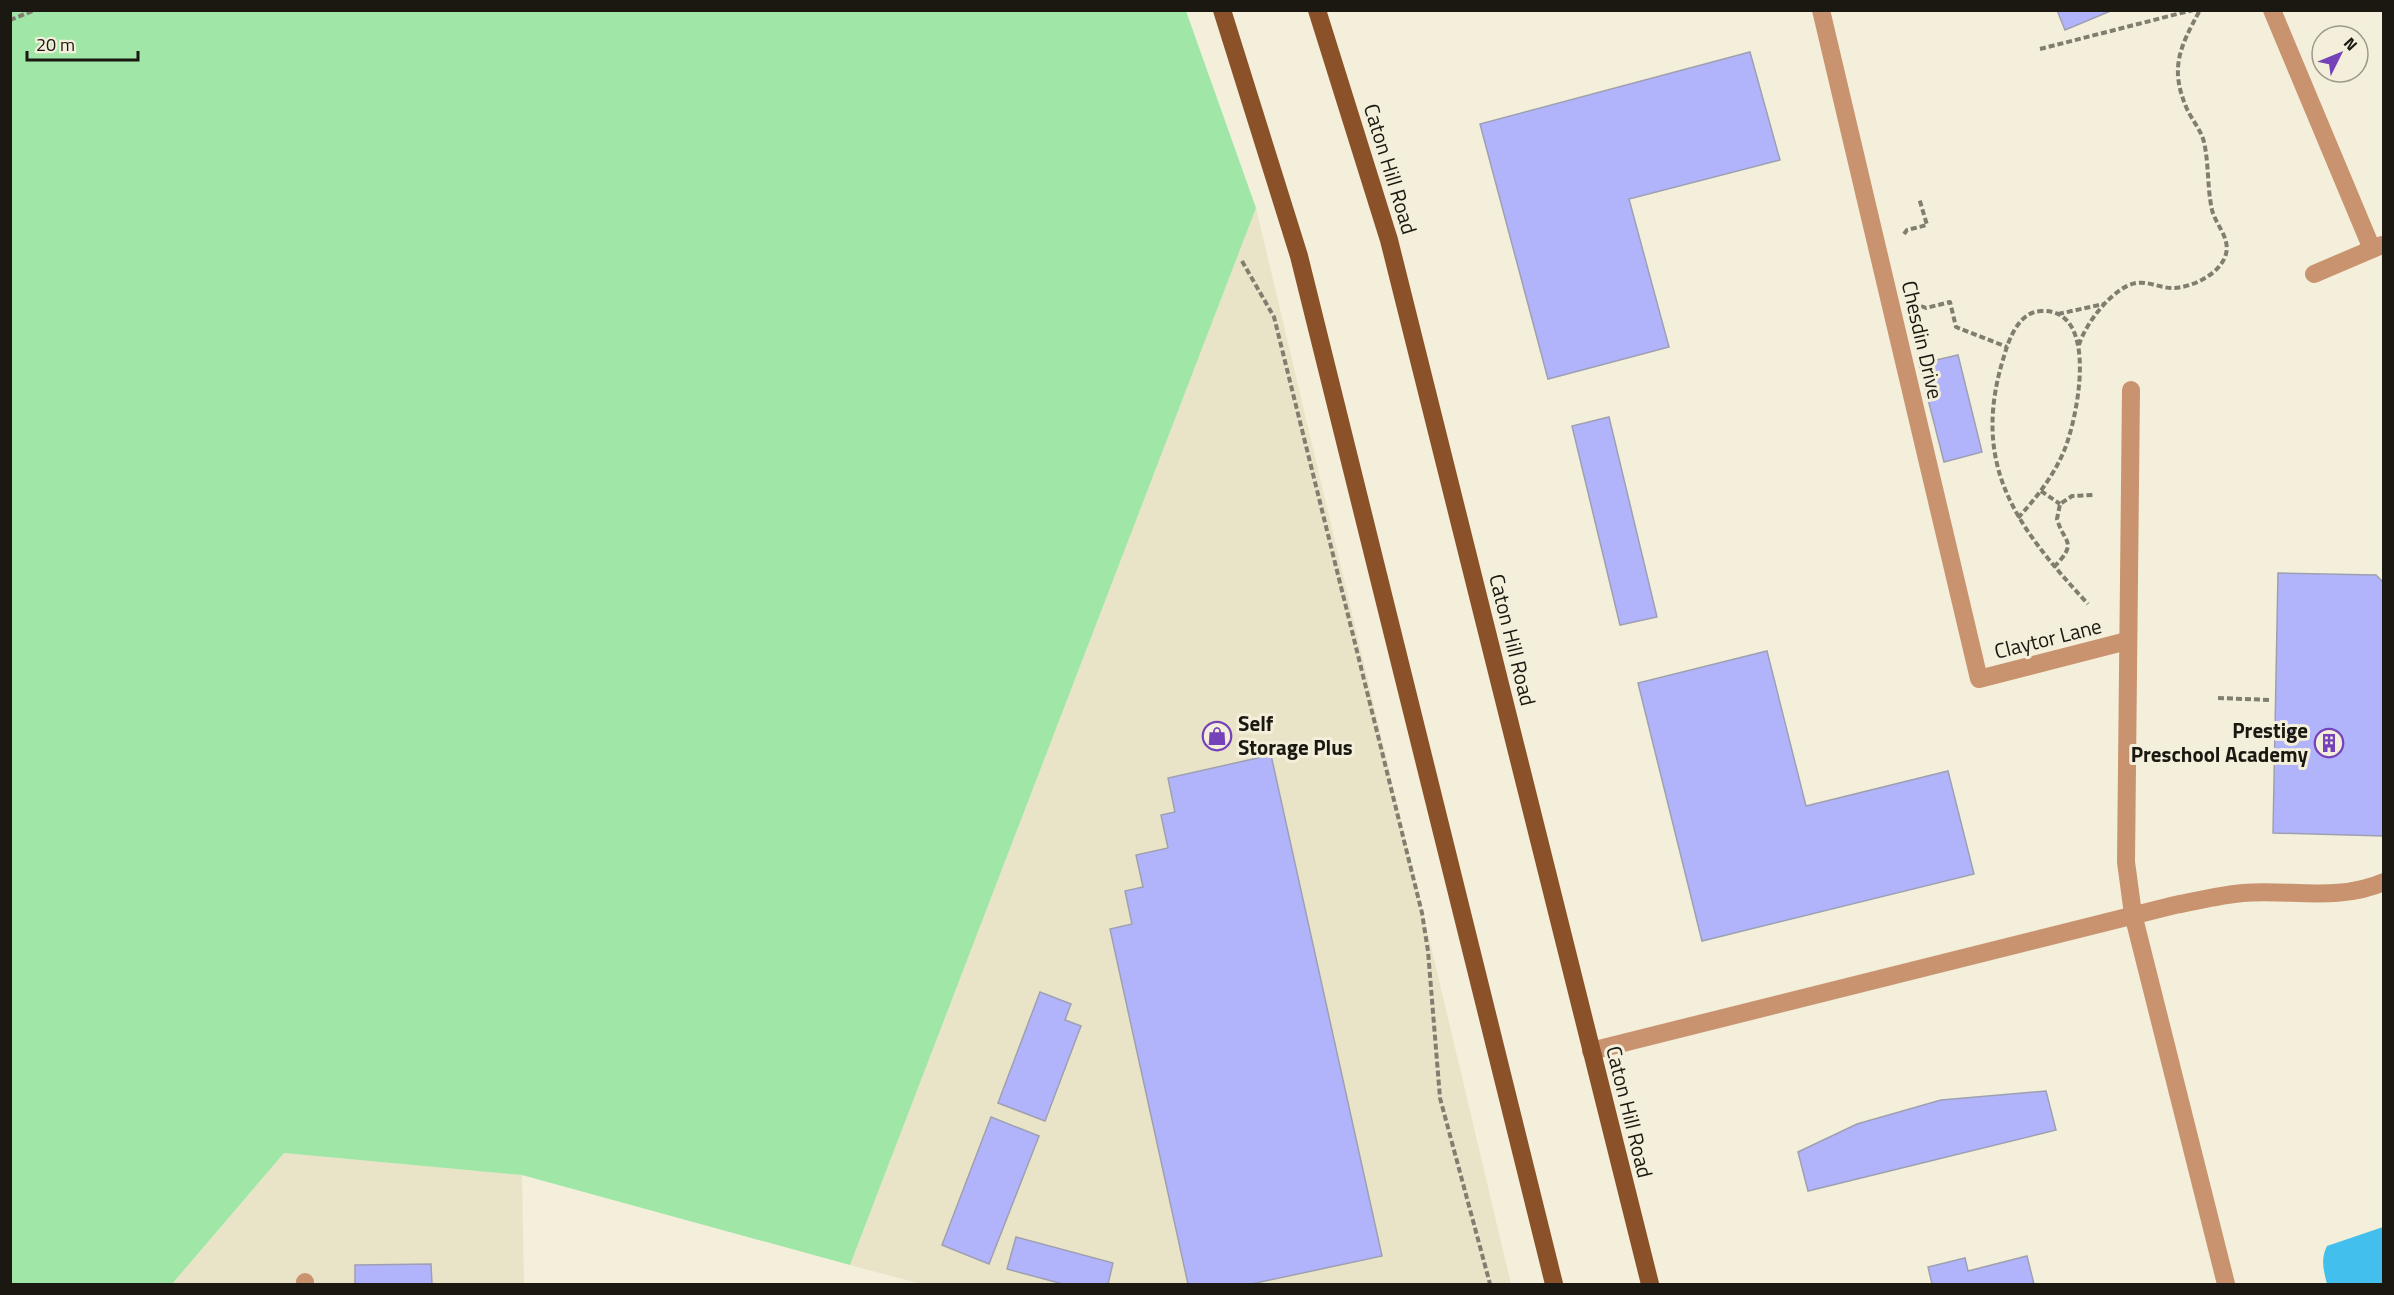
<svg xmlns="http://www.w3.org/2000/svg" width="2394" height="1295" font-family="'Titillium Web',sans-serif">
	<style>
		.built { fill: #e9e3c7 }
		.green { fill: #9fe6a7 }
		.water { fill: #42bfec }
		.building { fill: #b1b4fb; stroke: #9ea0b2; stroke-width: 1.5 }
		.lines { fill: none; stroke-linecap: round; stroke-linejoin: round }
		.path { stroke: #817e70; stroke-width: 4; stroke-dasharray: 6 3; stroke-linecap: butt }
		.minor { stroke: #ca936f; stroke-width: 18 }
		.major { stroke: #8b5128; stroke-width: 18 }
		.labels { text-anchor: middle; stroke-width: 6; stroke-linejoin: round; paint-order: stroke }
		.street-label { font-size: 21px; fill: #1a1811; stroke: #f3efda }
		.poi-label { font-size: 21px; font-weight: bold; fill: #1a1811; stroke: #f3efda; text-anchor: start }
	</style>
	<rect width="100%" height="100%" fill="#f3efda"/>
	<g class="built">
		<path d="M1256,208L1511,1284H921L850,1265Z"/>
		<path d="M284,1153L522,1175L524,1284H172Z"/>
	</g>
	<path class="green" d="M10,11H1186L1256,208L850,1265L522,1175L284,1153L172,1284H11Z"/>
	<path class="water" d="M2383,1227V1284H2327C2324,1271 2320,1260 2327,1246Z"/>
	<g class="building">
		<path d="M2057,10H2113L2065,30Z"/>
		<path d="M1750,52L1780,160L1629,199L1669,347L1548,379L1480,124Z"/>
		<path d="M1958,355L1982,452L1944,462L1919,364Z"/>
		<path d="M1609,417L1657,617L1620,625L1572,426Z"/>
		<path d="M2278,573L2376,575L2384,583V836L2273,833Z"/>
		<path d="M1767,651L1806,806L1948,771L1974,874L1702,941L1638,683Z"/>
		<path d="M1271,755L1382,1256L1251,1284H1188L1110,929L1132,924L1125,891L1143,887L1136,855L1168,848L1161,815L1175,812L1168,778Z"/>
		<path d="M1040,992L1071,1004L1065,1020L1081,1026L1045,1121L998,1103Z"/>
		<path d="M2046,1091L2056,1130L1808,1191L1798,1152L1857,1124L1941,1100Z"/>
		<path d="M991,1117L1039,1136L989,1264L942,1245Z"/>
		<path d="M1016,1237L1113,1263L1108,1284H1063L1007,1269Z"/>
		<path d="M2027,1256L2034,1284H1932L1928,1267L1965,1258L1968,1271Z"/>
		<path d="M431,1264L432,1284H355V1265Z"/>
	</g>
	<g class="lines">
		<g class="path">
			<path d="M10,20L35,10"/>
			<path d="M2040,49L2193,10"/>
			<path d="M1904,234L1907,230L1927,225L1919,198"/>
			<path d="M1242,261L1274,317L1422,913L1428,951L1440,1098L1490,1284"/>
			<path d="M1921,306L1926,308L1950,302L1956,327L2007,347"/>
			<path d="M2058,314L2104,304"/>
			<path d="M2079,345C2085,324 2113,287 2136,283C2148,281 2160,288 2172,288C2191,288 2218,275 2225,257C2232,239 2216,226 2212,210C2207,187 2209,164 2204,142C2201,130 2192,120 2187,109C2169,68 2180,47 2200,10"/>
			<path d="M2041,491L2060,504"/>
			<path d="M2018,518C2036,498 2053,477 2064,451C2077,420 2101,308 2041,311C2020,312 2010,336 2005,353C1969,464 2015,525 2088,604"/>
			<path d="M2054,567C2079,541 2064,544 2057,519L2060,504L2072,496L2093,495"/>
			<path d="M2218,698L2271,700"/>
		</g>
		<g class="minor">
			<path d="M1821,10L1979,679L2127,641"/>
			<path d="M2272,10L2372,249"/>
			<path d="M2314,274L2382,245"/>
			<path d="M2131,390L2126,862L2133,914L2226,1284"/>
			<path d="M1591,1051L2175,905C2197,901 2220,895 2243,893C2290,889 2338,902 2384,882"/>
			<path d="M305,1284V1282"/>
		</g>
		<g class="major">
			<path d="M1222,10L1299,256L1554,1284"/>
			<path d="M1317,10L1389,240L1650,1284"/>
		</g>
	</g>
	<defs>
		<g id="shop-ring" transform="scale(1.5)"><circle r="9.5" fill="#f3efda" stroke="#7642b9" stroke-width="1.5"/><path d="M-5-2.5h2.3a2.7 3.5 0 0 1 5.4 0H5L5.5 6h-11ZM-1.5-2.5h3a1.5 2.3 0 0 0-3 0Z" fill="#7642b9"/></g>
		<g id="building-ring" transform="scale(1.5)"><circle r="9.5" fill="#f3efda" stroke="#7642b9" stroke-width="1.5"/><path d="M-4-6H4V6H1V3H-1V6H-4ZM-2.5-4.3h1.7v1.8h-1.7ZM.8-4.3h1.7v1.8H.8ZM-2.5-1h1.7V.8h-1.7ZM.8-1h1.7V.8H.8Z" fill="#7642b9"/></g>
	</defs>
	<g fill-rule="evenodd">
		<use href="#shop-ring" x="1217" y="736"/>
		<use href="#building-ring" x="2329" y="743"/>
	</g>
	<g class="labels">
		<g class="street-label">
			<text transform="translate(1390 169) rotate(73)" y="7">Caton Hill Road</text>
			<text transform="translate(1922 340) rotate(77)" y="7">Chesdin Drive</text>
			<text transform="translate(2048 639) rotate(-14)" y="7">Claytor Lane</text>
			<text transform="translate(1512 640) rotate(76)" y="7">Caton Hill Road</text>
			<text transform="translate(1629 1112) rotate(76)" y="7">Caton Hill Road</text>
		</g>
		<g class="poi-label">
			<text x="1238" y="731">Self<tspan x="1238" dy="24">Storage Plus</tspan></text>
			<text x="2308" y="738" text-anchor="end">Prestige<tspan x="2308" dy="24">Preschool Academy</tspan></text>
		</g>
	</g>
	<rect width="2394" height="1295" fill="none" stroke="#1a1811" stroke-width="24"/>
	<g transform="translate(2340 54) rotate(47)"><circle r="28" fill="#f3efda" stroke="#9c998a" stroke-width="1.5"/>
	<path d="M0-4.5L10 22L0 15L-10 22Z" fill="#7642b9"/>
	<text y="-9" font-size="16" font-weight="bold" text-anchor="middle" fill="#1a1811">N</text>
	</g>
	<path d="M27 51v9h111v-9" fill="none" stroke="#1a1811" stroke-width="3"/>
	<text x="36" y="51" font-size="18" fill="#1a1811" stroke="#f3efda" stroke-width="4.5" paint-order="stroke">20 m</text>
</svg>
